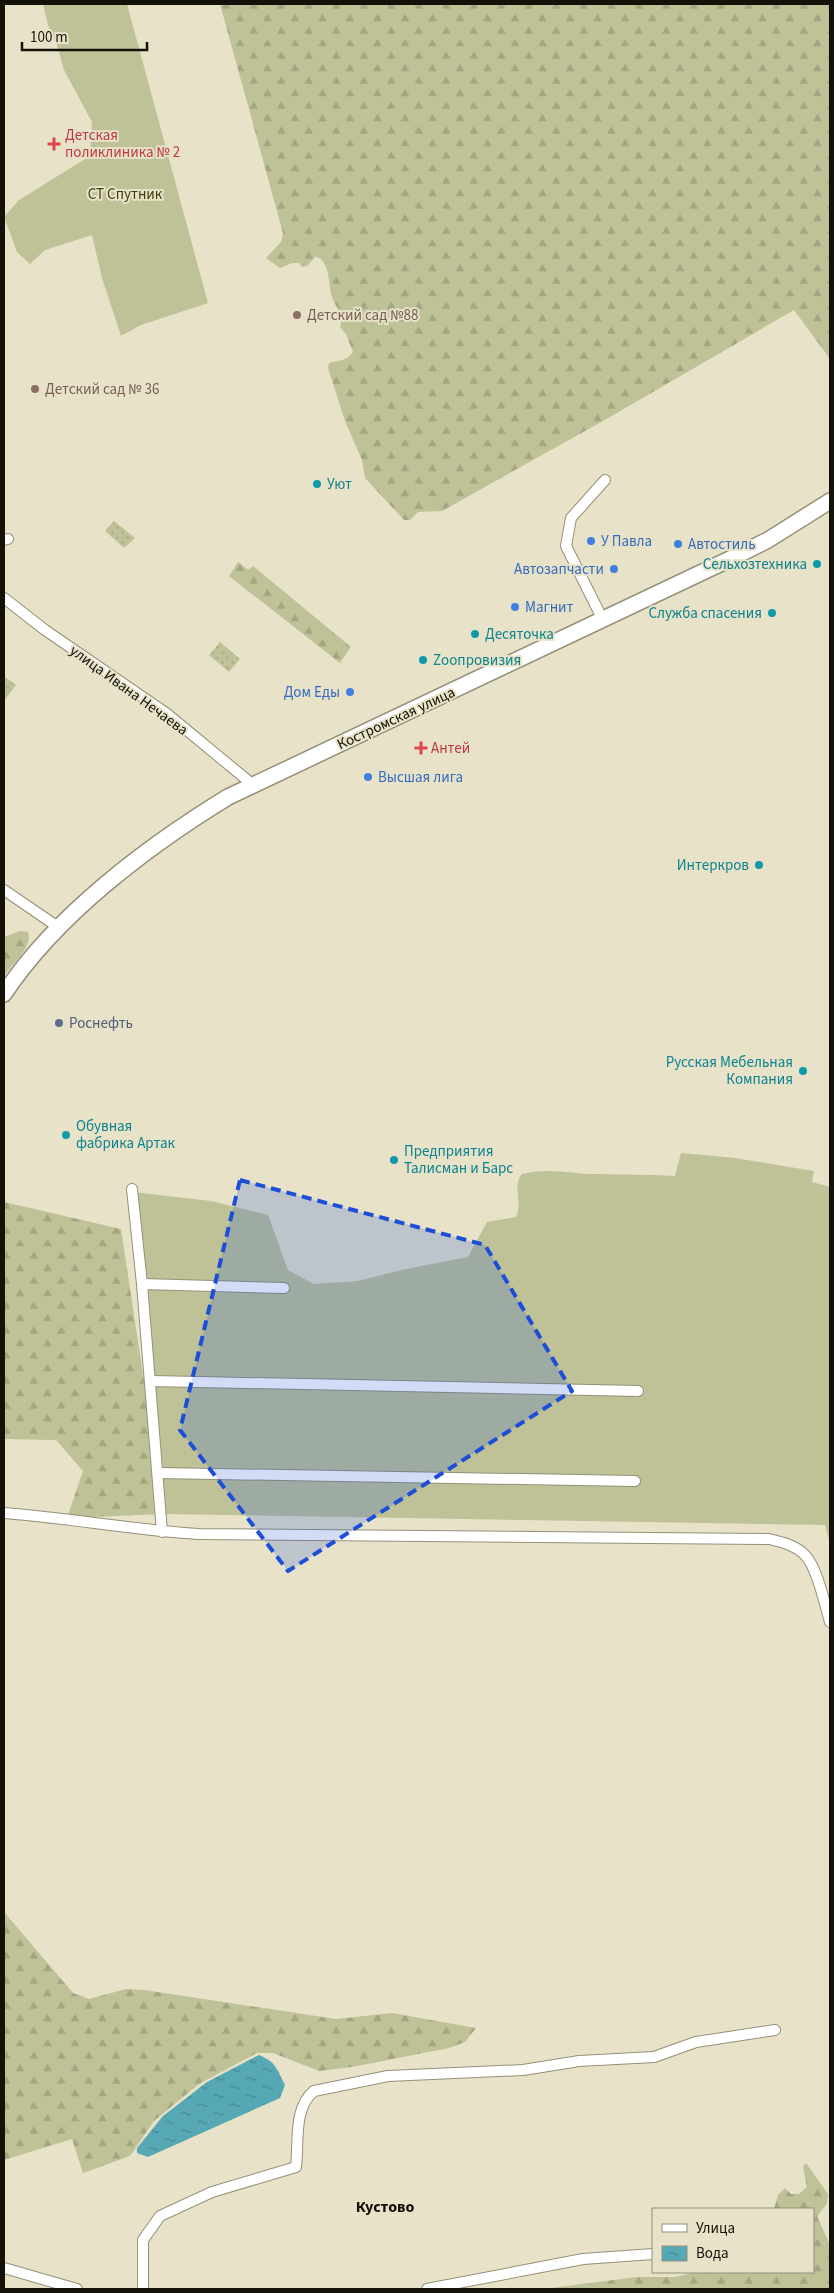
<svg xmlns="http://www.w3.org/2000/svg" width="834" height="2293" font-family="'Source Sans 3',sans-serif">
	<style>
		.forest { fill: url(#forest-firs) }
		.park { fill: url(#park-dots) }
		.garden { fill: #bfc297 }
		.water { fill: url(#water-ripples) }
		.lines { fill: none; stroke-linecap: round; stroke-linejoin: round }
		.minor-casing { stroke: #959078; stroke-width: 12 }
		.primary-casing { stroke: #959078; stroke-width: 18 }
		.minor { stroke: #fff; stroke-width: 10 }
		.primary { stroke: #fff; stroke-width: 15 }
		.marked { fill: #1d4ed8; fill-opacity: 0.2; stroke: #1d4ed8; stroke-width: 4; stroke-dasharray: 10 6; stroke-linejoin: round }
		.health-dot { fill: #e0444e; stroke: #e7e2c8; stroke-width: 2 }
		.education-dot { fill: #8d6e63; stroke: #e7e2c8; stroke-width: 2 }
		.culture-dot { fill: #0f9aa8; stroke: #e7e2c8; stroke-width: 2 }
		.shop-dot { fill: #3f7fe0; stroke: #e7e2c8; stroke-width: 2 }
		.service-dot { fill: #5c6f8a; stroke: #e7e2c8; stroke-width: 2 }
		.labels { text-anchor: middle; stroke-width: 4; stroke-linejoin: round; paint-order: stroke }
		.health-label { font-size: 15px; fill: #be3a42; stroke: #e7e2c8; text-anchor: start }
		.park-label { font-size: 15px; fill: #3c3e0d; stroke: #e7e2c8 }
		.education-label { font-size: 15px; fill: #785e54; stroke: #e7e2c8; text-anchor: start }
		.culture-label { font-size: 15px; fill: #0d838f; stroke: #e7e2c8; text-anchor: start }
		.shop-label { font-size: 15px; fill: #366cbe; stroke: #e7e2c8; text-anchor: start }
		.street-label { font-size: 15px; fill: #131108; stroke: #e7e2c8 }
		.service-label { font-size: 15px; fill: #4e5e75; stroke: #e7e2c8; text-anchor: start }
		.neighbourhood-label { font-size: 16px; font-weight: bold; fill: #131108; stroke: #e7e2c8 }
	</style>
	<defs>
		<pattern id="forest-firs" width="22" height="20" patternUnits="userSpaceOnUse" patternTransform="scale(1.25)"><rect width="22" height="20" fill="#bfc297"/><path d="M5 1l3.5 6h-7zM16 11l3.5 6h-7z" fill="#a3a681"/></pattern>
		<pattern id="park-dots" width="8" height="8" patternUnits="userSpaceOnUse" patternTransform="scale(1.25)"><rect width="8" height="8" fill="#bfc297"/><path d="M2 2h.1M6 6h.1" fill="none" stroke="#a3a681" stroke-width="1.8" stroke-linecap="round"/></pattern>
		<pattern id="water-ripples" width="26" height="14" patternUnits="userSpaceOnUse" patternTransform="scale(1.25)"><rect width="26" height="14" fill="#55a8b4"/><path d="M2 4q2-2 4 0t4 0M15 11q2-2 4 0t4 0" fill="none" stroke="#458790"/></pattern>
	</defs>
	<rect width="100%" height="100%" fill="#e7e2c8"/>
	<g class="forest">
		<path d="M220,4H830V359L794,310L603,421L442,511L418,512L410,520H404L365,478L362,460L345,421L328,368L329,363C338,360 346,362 353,352L346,334L340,327L342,317C340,310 335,306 333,299C327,285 332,270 320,258L315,257L307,266L302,267L299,263H292L280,268L266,258L281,242L283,233Z"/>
		<path d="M238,562L248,570L253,566L351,647L340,663L229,576Z"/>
		<path d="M20,931L28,932C33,949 12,962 4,977V937Z"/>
		<path d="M4,1202L121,1229L164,1514L67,1518L83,1471L56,1440L4,1439Z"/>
		<path d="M4,1912L73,1993L89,1999L126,1989L144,1990L336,2019L392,2013L476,2028L465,2042L449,2048L352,2067L319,2071L273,2053H257L199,2084L154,2121L130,2156L83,2173L72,2139L4,2160Z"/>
		<path d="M806,2163L828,2194L827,2204L817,2216L830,2245V2289H543L637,2277H675L698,2272H813V2209H774L778,2195L785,2188L791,2194H799L807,2187L803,2167Z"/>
	</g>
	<g class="park">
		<path d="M114,521L135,538L124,548L105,531Z"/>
		<path d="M220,642L240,659L229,672L209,655Z"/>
		<path d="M5,677L16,685L4,701V679Z"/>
	</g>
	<g class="garden">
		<path d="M43,4H127L208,303L141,325L121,336L102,278L92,235L45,250L30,264L17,252L4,217L19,200L90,156L92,122L64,70L57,45L48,25Z"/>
		<path d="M681,1153L735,1158L814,1171L812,1182L830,1187V1543L825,1525L164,1514L132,1192L211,1201L268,1215L288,1270L314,1284L358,1281L406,1269L468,1257L487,1222L516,1217C523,1203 512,1185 522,1174C548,1167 572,1174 598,1174C624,1175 649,1174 675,1176Z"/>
	</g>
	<path class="water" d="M259,2055C276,2062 277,2069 285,2085L280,2098L148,2157L137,2153V2148L163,2116L207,2082Z"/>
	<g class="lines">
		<g class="minor-casing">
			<g id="minor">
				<path d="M4,540L8,539"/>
				<path d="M4,598L45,630L166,713L252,784"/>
				<path d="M603,620L566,546L571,518L605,480"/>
				<path d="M4,890L58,927"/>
				<path d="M132,1189L142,1284L162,1532"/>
				<path d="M142,1284L284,1288"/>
				<path d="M151,1381L638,1391"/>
				<path d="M159,1473L635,1481"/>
				<path d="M4,1513C69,1518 133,1530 198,1534L769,1539C782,1542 795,1545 805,1555C817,1567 825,1605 830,1622"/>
				<path d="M4,2268L77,2289"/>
				<path d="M143,2289V2240L160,2216L212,2192L296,2167C299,2142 293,2108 314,2091L388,2076L523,2070L579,2061L654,2057L696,2042L775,2030"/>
				<path d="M427,2289L583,2259L653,2254"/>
			</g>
		</g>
		<g class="primary-casing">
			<path id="primary" d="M4,994C56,915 148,846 228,797L730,559L768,540L830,501"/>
		</g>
		<use href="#minor" class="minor"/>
		<use href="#primary" class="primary"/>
	</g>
	<path class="marked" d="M240,1180L485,1245L572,1391L288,1571L180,1430Z"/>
	<g class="health-dot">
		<path d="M51.5 136.5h5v5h5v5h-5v5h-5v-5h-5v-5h5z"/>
		<path d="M418.5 740.5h5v5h5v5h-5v5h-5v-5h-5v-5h5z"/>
	</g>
	<g class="education-dot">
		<circle cx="297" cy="315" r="5"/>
		<circle cx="35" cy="389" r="5"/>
	</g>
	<g class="culture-dot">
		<circle cx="317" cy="484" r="5"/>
		<circle cx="817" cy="564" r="5"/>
		<circle cx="772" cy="613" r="5"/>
		<circle cx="475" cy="634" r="5"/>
		<circle cx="423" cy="660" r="5"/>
		<circle cx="759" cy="865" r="5"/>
		<circle cx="803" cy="1071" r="5"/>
		<circle cx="66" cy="1135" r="5"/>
		<circle cx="394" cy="1160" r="5"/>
	</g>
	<g class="shop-dot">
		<circle cx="591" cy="541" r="5"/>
		<circle cx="678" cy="544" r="5"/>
		<circle cx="614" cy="569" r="5"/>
		<circle cx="515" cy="607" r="5"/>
		<circle cx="350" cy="692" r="5"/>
		<circle cx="368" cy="777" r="5"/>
	</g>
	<circle class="service-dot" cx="59" cy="1023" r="5"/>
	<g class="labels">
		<g class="health-label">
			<text x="65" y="140">Детская<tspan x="65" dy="17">поликлиника № 2</tspan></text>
			<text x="431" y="753">Антей</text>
		</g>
		<g class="park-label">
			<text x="125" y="199">СТ Спутник</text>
		</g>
		<g class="education-label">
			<text x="307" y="320">Детский сад №88</text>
			<text x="45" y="394">Детский сад № 36</text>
		</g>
		<g class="culture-label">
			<text x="327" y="489">Уют</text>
			<text x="807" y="569" text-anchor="end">Сельхозтехника</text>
			<text x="762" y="618" text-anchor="end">Служба спасения</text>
			<text x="485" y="639">Десяточка</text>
			<text x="433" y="665">Zоопровизия</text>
			<text x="749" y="870" text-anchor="end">Интеркров</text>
			<text x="793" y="1067" text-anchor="end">Русская Мебельная<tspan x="793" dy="17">Компания</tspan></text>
			<text x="76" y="1131">Обувная<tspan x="76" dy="17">фабрика Артак</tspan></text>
			<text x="404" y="1156">Предприятия<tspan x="404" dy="17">Талисман и Барс</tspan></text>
		</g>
		<g class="shop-label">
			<text x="601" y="546">У Павла</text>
			<text x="688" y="549">Автостиль</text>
			<text x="604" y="574" text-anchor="end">Автозапчасти</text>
			<text x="525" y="612">Магнит</text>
			<text x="340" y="697" text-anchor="end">Дом Еды</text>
			<text x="378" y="782">Высшая лига</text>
		</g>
		<g class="street-label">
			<text transform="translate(129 690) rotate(36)" y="5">улица Ивана Нечаева</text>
			<text transform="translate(396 718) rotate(-25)" y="5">Костромская улица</text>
		</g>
		<g class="service-label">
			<text x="69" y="1028">Роснефть</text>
		</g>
		<g class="neighbourhood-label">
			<text x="385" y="2212">Кустово</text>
		</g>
	</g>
	<rect width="834" height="2293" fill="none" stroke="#131108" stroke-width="10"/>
	<rect x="652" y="2208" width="162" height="65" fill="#e7e2c8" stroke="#928e7b"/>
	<rect x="662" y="2224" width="25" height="8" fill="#ffffff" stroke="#928e7b"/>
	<text x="696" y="2233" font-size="15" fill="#131108">Улица</text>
	<rect x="662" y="2246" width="25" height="15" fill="url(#water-ripples)" stroke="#928e7b"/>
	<text x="696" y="2258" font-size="15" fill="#131108">Вода</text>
	<path d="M22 42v8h125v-8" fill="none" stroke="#131108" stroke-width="2.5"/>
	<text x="30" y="42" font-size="15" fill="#131108" stroke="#e7e2c8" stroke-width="4" paint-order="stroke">100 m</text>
</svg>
